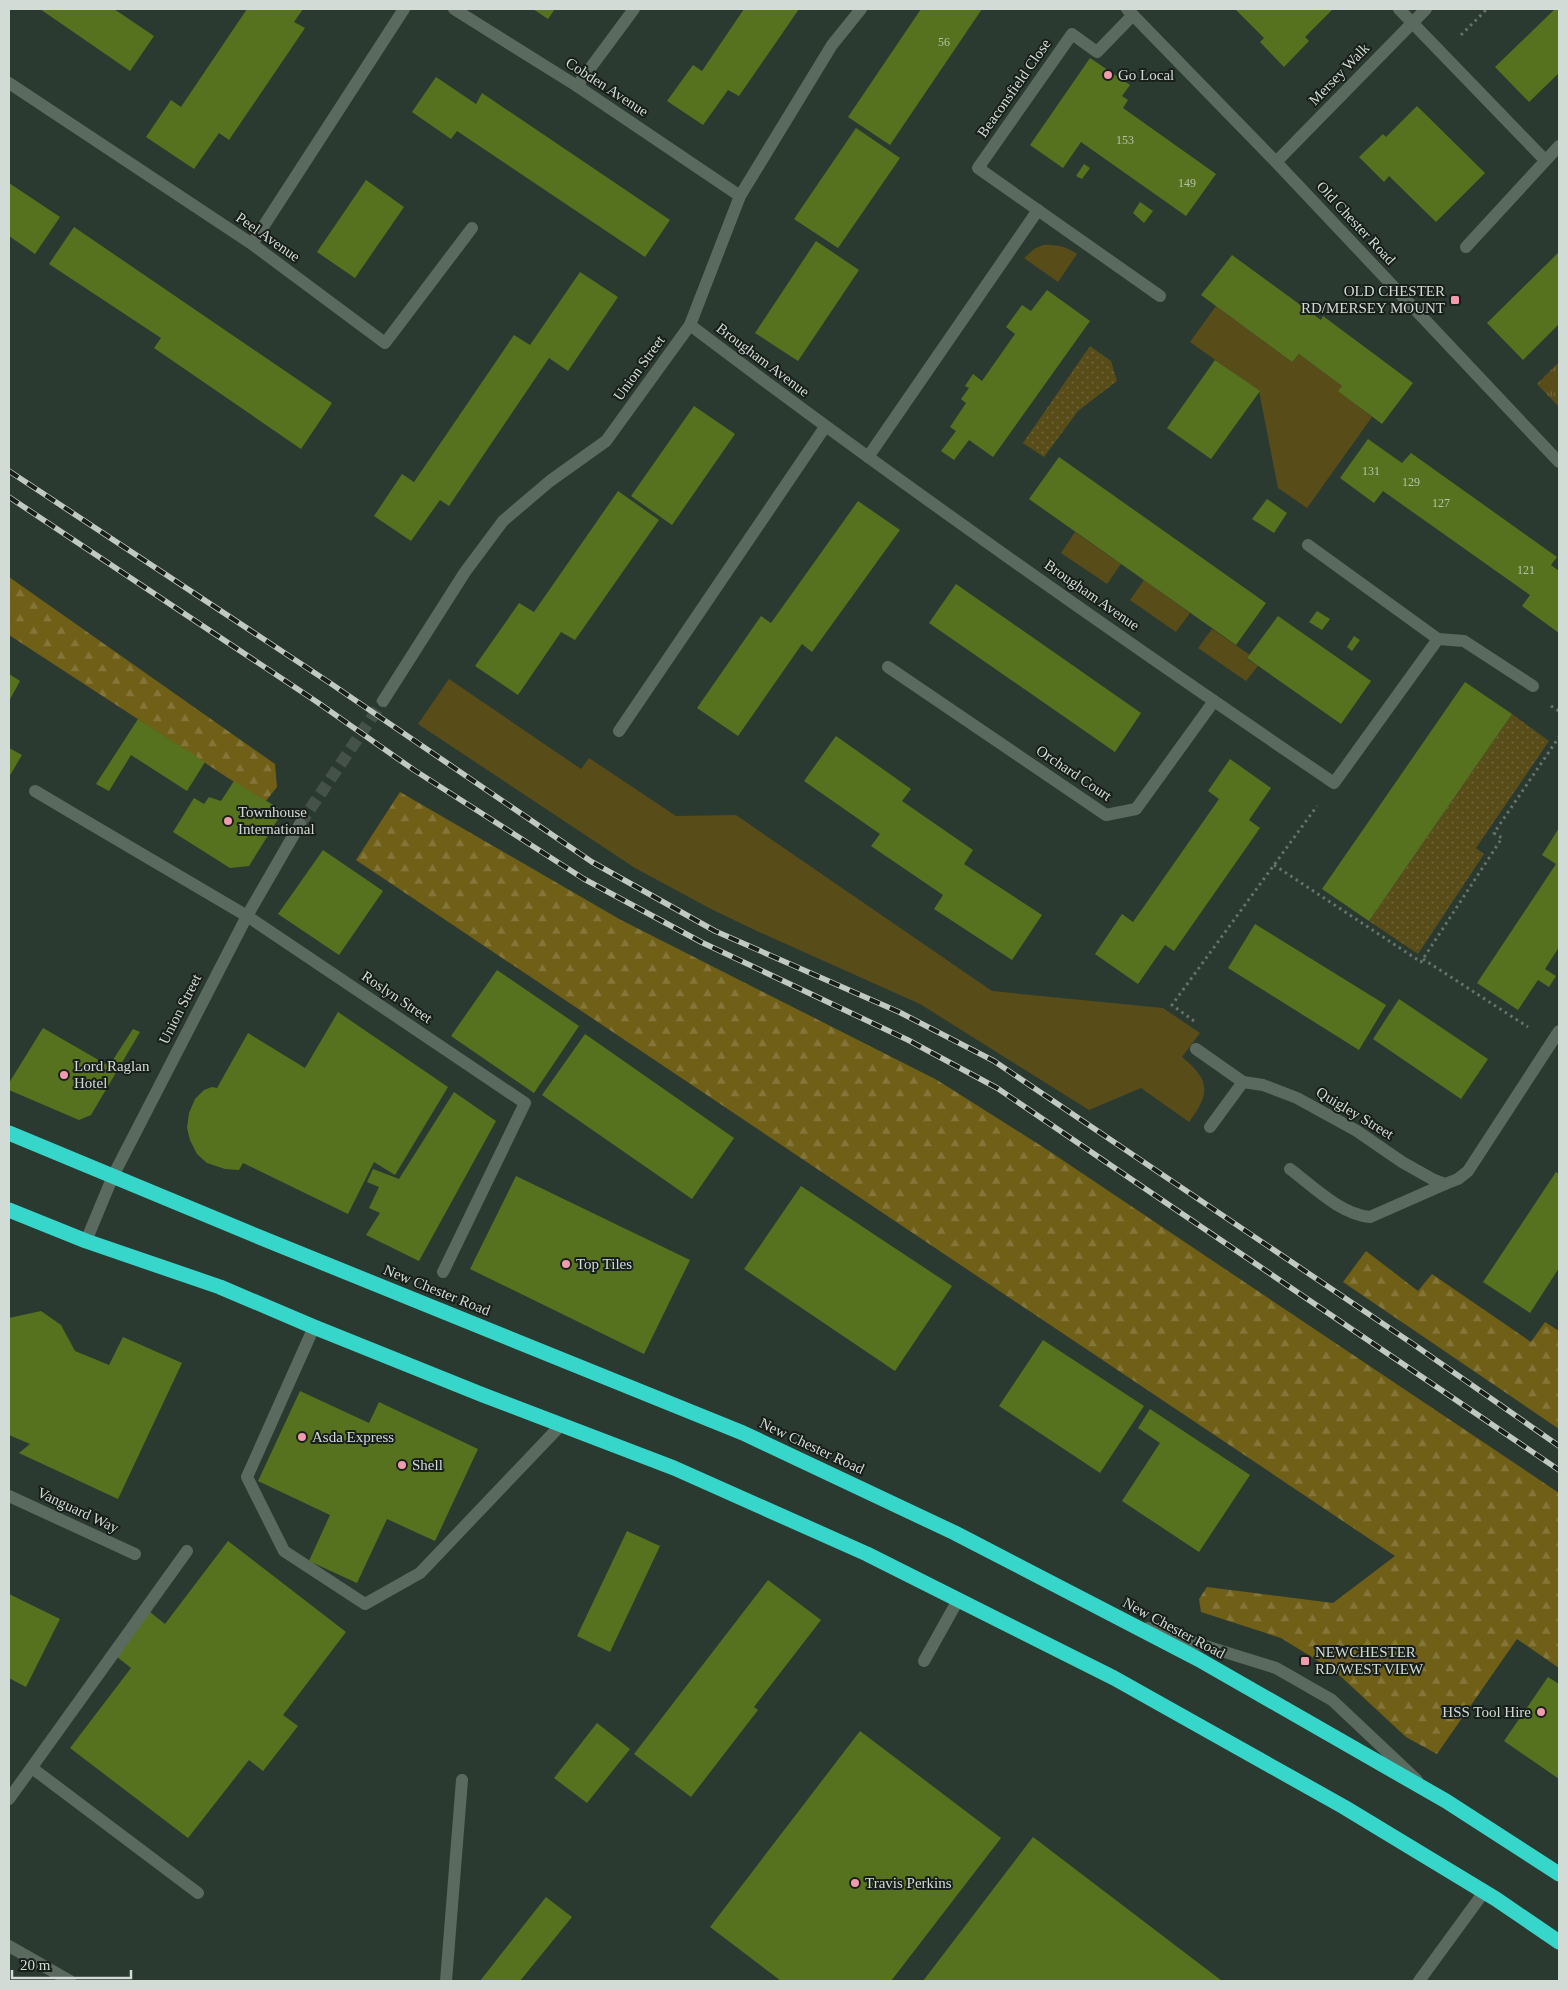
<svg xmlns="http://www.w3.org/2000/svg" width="1568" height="1990" font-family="Georgia,serif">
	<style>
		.grass { fill: #584c19 }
		.forest { fill: url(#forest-firs) }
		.park { fill: url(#park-tufts) }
		.garden { fill: url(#garden-dots) }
		.building { fill: #57721e }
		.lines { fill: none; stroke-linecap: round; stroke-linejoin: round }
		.street-tunnel { stroke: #445249; stroke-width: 12; stroke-dasharray: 12 6; stroke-linecap: butt }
		.path { stroke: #66736a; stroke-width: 3; stroke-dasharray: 2.5 4; stroke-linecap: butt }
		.lane { stroke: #5a6a5f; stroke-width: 12 }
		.street { stroke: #5a6a5f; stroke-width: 12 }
		.secondary { stroke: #5a6a5f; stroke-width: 12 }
		.highway { stroke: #36d7ca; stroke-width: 15 }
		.rail-casing { stroke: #c0c9c3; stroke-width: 5.5 }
		.rail { stroke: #181f1b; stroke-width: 4; stroke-dasharray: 11; stroke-linecap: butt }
		.poi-dot { fill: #f29aae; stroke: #181f1b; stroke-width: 2 }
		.labels { text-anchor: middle; stroke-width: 4; stroke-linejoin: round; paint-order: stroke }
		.number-label { font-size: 12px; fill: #b3c1a7 }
		.street-label { font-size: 15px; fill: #d2dbd5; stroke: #181f1b }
		.poi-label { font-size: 15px; fill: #d2dbd5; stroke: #181f1b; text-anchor: start }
	</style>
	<defs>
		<pattern id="forest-firs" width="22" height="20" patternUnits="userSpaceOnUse" patternTransform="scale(1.25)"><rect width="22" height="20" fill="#705f17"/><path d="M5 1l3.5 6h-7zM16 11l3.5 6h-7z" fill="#847538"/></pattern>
		<pattern id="park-tufts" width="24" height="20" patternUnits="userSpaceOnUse" patternTransform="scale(1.25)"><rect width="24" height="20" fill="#584c19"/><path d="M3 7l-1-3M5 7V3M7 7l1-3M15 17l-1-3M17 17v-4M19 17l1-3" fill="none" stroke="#6f653a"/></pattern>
		<pattern id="garden-dots" width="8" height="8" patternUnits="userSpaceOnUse" patternTransform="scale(1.25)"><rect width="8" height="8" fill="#584c19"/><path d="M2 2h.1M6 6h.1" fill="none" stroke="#6f653a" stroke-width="1.8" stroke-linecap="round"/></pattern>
	</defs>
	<rect width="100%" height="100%" fill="#2b3a30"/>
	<g class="grass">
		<path d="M1043,245C1056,244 1067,247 1077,254L1058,282L1024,258L1034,249Z"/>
		<path d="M1216,306L1292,362L1299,354L1342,386L1339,391L1372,417L1307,508L1278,488L1259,391L1190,342Z"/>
		<path d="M1075,532L1121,564L1107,584L1061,553Z"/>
		<path d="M1144,580L1190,613L1176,632L1130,600Z"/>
		<path d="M1212,629L1250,655L1247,659L1258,666L1246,681L1198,648Z"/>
		<path d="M449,679L581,769L589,758L676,816L736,815L992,991L1163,1008L1200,1033L1182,1057C1210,1080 1211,1093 1189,1122L1141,1088L1089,1110L920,1004L759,932L711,909L635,868L418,724Z"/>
	</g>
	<g class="forest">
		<path d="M9,577L275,764L277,787L265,802L9,635Z"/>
		<path d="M400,792L621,920L937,1080L1043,1147L1559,1493V1668L1517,1639L1437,1754L1406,1737L1336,1672L1281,1638L1201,1612L1199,1599L1207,1587L1333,1603L1395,1556L356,860Z"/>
		<path d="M1366,1251L1418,1291L1432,1274L1531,1342L1545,1322L1559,1331V1429L1343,1282Z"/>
	</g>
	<path class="park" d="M1559,362V407L1537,384Z"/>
	<g class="garden">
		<path d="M1090,346L1111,361L1117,381L1078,411L1044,457L1023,443Z"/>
		<path d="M1512,714L1549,741L1476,848L1484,854L1418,954L1369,921Z"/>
	</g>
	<g class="building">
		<path d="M40,9H114L154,36L130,71Z"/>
		<path d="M247,9H303L294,22L305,28L229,140L219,133L194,169L146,137L171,100L181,107Z"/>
		<path d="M533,9H555L548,19Z"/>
		<path d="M744,9H799L739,96L728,90L703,125L667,101L693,65L702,71Z"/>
		<path d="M921,9H982L890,145L848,117Z"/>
		<path d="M1235,9H1333L1305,37L1309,41L1284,67L1260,42L1264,38Z"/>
		<path d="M1555,9H1559V73L1529,102L1495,67Z"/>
		<path d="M1090,58L1130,85L1122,96L1128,100L1123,108L1216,174L1186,216L1081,142L1063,168L1030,145Z"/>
		<path d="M436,77L476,104L482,93L670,220L645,257L457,131L451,139L412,112Z"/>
		<path d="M1417,106L1485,173L1436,222L1389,176L1384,182L1359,157L1383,134L1386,137Z"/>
		<path d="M856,128L900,158L838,248L794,219Z"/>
		<path d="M1084,164L1090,168L1082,179L1076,176Z"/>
		<path d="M366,180L404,207L355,278L317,252Z"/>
		<path d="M9,183L60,217L35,254L9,236Z"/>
		<path d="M1140,202L1153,211L1144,223L1133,213Z"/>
		<path d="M74,227L332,403L301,449L154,348L161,338L49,264Z"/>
		<path d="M816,241L859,270L798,361L755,333Z"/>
		<path d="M1559,252V324L1523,360L1487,323Z"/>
		<path d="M1232,255L1321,320L1323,316L1413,383L1382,424L1338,391L1342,386L1299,354L1292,362L1201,295Z"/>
		<path d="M580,272L618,297L568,371L549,358L449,506L440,500L411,541L374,516L402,474L414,482L514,335L530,345Z"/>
		<path d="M1047,290L1090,321L993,457L969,440L954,460L941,451L956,431L950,427L966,403L961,399L969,388L965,386L973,374L982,381L1015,334L1006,327L1022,305L1031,311Z"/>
		<path d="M1215,360L1260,391L1211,459L1167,428Z"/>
		<path d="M694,406L735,434L672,525L631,496Z"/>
		<path d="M1368,439L1402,463L1411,453L1557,557L1551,565L1559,571V633L1522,606L1530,595L1383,491L1374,503L1340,478Z"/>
		<path d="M1059,457L1266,603L1236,645L1029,499Z"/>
		<path d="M618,491L659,520L575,640L561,632L518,695L475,666L519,603L534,612Z"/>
		<path d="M1267,499L1287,513L1274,533L1252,519Z"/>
		<path d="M858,501L900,530L812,652L802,644L738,736L697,708L761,616L771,623Z"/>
		<path d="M956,584L1141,713L1115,752L929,623Z"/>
		<path d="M1317,611L1330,619L1322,630L1309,622Z"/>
		<path d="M1278,616L1371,681L1341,724L1247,658Z"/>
		<path d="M1354,636L1360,640L1352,651L1347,647Z"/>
		<path d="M9,674L20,681L9,701Z"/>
		<path d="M1465,682L1512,714L1369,921L1322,889Z"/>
		<path d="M138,719L205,762L187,791L131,755L109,791L96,784Z"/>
		<path d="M836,736L911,789L902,801L973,850L964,864L1042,915L1012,960L934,909L943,895L871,846L880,834L804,781Z"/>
		<path d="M9,748L22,755L9,777Z"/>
		<path d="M1230,759L1271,788L1249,820L1260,828L1174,951L1165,945L1138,984L1095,954L1122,914L1133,922L1219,799L1208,791Z"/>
		<path d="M234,781L283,811L249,866L230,868L173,832L194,798L204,804L209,797L221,801Z"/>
		<path d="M1559,828V947L1545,969L1556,976L1549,987L1538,980L1518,1010L1477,983L1556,864L1542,855Z"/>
		<path d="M323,850L383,891L339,955L278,914Z"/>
		<path d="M1255,924L1386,1005L1359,1050L1228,968Z"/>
		<path d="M497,970L579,1026L534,1093L451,1036Z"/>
		<path d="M1399,999L1488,1059L1461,1099L1373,1039Z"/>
		<path d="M338,1012L448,1087L395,1175L374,1162L348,1214L243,1163L239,1170L225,1169L207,1163L197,1154L190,1140L187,1128L189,1113L195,1099L204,1090L212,1087L217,1088L248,1033L305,1068Z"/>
		<path d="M43,1028L109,1066L133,1029L140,1032L91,1115L79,1120L9,1090V1083Z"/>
		<path d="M585,1034L734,1138L692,1199L542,1095Z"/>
		<path d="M454,1092L496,1121L419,1261L366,1235L380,1213L369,1208L379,1187L367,1182L373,1169L399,1179Z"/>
		<path d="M1556,1172L1559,1174V1268L1530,1313L1483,1282Z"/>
		<path d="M516,1176L690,1260L644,1354L470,1269Z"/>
		<path d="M801,1186L952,1286L895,1371L744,1269Z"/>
		<path d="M41,1311L61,1325L75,1351L109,1365L123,1337L182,1363L118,1499L19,1453L30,1444L9,1435V1318Z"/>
		<path d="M1043,1340L1144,1406L1100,1473L999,1406Z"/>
		<path d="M300,1391L369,1423L379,1402L478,1449L435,1541L387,1519L357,1583L309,1561L330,1515L258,1481Z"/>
		<path d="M1150,1409L1250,1475L1199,1552L1122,1501L1160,1443L1138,1428Z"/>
		<path d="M627,1531L660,1546L610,1652L577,1636Z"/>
		<path d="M228,1541L346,1632L283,1715L298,1726L263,1771L249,1760L188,1838L70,1748L131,1668L116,1656L150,1612L165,1624Z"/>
		<path d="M768,1580L821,1620L754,1707L758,1710L691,1797L634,1754Z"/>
		<path d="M9,1594L60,1619L26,1687L9,1678Z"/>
		<path d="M1548,1677L1559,1684V1779L1504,1741Z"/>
		<path d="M597,1723L630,1749L587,1803L554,1778Z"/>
		<path d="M860,1731L1001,1838L891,1981H781L710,1927Z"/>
		<path d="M1033,1837L1222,1981H923Z"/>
		<path d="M546,1897L572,1917L520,1981H480Z"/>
	</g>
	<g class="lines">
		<path class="street-tunnel" d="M300,824L383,701"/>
		<g class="path">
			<path d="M1461,35L1487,9"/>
			<path d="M1551,706L1559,711"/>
			<path d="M1274,865L1421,962L1502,838L1494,833L1559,737"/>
			<path d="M1423,959L1528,1027"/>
			<path d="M1194,1021L1172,1005L1317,806"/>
		</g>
		<g class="lane">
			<path d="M1466,247L1559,146"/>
			<path d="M35,791L89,823"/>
			<path d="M314,1327L247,1477L284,1551L365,1604L420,1573L561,1425"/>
			<path d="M1148,1628L1276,1668L1332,1700L1417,1780"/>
			<path d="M924,1661L958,1600"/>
			<path d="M32,1768L198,1893"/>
			<path d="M9,1799L187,1551"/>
			<path d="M446,1981L462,1780"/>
			<path d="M1419,1981L1484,1892"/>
		</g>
		<g class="street">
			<path d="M454,9L577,86L740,196"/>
			<path d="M1399,9L1545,160"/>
			<path d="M1133,15L1097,52L1072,34L978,168L1160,296"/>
			<path d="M9,83L252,244L385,343L472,228"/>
			<path d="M577,86L634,9"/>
			<path d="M1276,162L1426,9"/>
			<path d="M252,244L404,9"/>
			<path d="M690,325C900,484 1116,635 1334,783L1438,639L1308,545"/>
			<path d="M868,457L1038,210"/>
			<path d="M1438,639L1464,641L1533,686"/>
			<path d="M888,667L1106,815L1136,809L1214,701"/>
			<path d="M383,701L465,572L503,521L550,481L606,441L690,325L740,196L832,45L861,9"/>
			<path d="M619,731L825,427"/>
			<path d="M89,823L247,916L525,1103L443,1272"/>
			<path d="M1196,1049L1243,1082L1263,1085L1297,1098L1357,1131L1402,1162L1434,1180L1445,1184L1458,1179L1468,1171L1559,1031"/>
			<path d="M1210,1127L1243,1082"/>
			<path d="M1290,1169C1314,1187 1340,1214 1370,1217L1445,1184"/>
			<path d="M86,1241L113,1176L247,916L300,824"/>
			<path d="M9,1496L135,1554"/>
			<path d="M9,1946L70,1981"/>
		</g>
		<path class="secondary" d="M1127,9L1276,162L1559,462"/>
		<g class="highway">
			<path d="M9,1133L269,1241L743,1433L955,1533L1198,1659L1446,1801L1559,1874"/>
			<path d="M9,1210L86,1241L220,1287L314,1327L483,1395L674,1468L867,1554L1114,1678L1344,1807L1496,1899L1559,1942"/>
		</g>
		<g class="rail-casing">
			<g id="rail">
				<path d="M9,471L330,683L592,862L715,931L899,1012L994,1061L1413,1344L1559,1446"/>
				<path d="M9,497L317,702L414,770L584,879L701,942L908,1040L997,1088L1559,1470"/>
			</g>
		</g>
		<use href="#rail" class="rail"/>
	</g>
	<g class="poi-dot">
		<circle cx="1108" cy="75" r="5"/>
		<rect x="1450" y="295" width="10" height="10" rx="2.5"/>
		<circle cx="228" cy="821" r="5"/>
		<circle cx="64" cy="1075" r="5"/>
		<circle cx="566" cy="1264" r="5"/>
		<circle cx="302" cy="1437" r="5"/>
		<circle cx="402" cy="1465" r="5"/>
		<rect x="1300" y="1656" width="10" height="10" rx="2.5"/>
		<circle cx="1541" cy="1712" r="5"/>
		<circle cx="855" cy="1883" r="5"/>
	</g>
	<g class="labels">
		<g class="number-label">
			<text x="944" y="46">56</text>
			<text x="1125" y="144">153</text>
			<text x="1187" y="187">149</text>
			<text x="1371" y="475">131</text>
			<text x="1411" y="486">129</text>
			<text x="1441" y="507">127</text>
			<text x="1526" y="574">121</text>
		</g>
		<g class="street-label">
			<text transform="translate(1339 74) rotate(-46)" y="5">Mersey Walk</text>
			<text transform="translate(607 87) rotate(33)" y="5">Cobden Avenue</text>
			<text transform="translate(1014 88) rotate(-55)" y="5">Beaconsfield Close</text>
			<text transform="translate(1356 223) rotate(47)" y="5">Old Chester Road</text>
			<text transform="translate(268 237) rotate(35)" y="5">Peel Avenue</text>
			<text transform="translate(763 360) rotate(37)" y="5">Brougham Avenue</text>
			<text transform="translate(639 368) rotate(-54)" y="5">Union Street</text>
			<text transform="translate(1092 595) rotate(35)" y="5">Brougham Avenue</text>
			<text transform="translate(1074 773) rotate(34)" y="5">Orchard Court</text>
			<text transform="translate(397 997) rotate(34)" y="5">Roslyn Street</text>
			<text transform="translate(180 1009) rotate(-63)" y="5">Union Street</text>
			<text transform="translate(1355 1113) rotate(31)" y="5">Quigley Street</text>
			<text transform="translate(437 1290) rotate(22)" y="5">New Chester Road</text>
			<text transform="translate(812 1446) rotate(25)" y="5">New Chester Road</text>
			<text transform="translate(78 1510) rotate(25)" y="5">Vanguard Way</text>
			<text transform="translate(1174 1628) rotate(28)" y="5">New Chester Road</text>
		</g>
		<g class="poi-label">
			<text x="1118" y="80">Go Local</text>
			<text x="1445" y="296" text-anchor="end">OLD CHESTER<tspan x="1445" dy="17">RD/MERSEY MOUNT</tspan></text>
			<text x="238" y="817">Townhouse<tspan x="238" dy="17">International</tspan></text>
			<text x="74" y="1071">Lord Raglan<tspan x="74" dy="17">Hotel</tspan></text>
			<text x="576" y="1269">Top Tiles</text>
			<text x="312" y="1442">Asda Express</text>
			<text x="412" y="1470">Shell</text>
			<text x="1315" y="1657">NEWCHESTER<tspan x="1315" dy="17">RD/WEST VIEW</tspan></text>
			<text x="1531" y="1717" text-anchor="end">HSS Tool Hire</text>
			<text x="865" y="1888">Travis Perkins</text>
		</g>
	</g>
	<rect width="1568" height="1990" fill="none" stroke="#d2dbd5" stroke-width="20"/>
	<path d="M12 1970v8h119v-8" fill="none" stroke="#d2dbd5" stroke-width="2.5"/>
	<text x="20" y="1970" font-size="15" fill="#d2dbd5" stroke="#181f1b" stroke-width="4" paint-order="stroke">20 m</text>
</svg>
